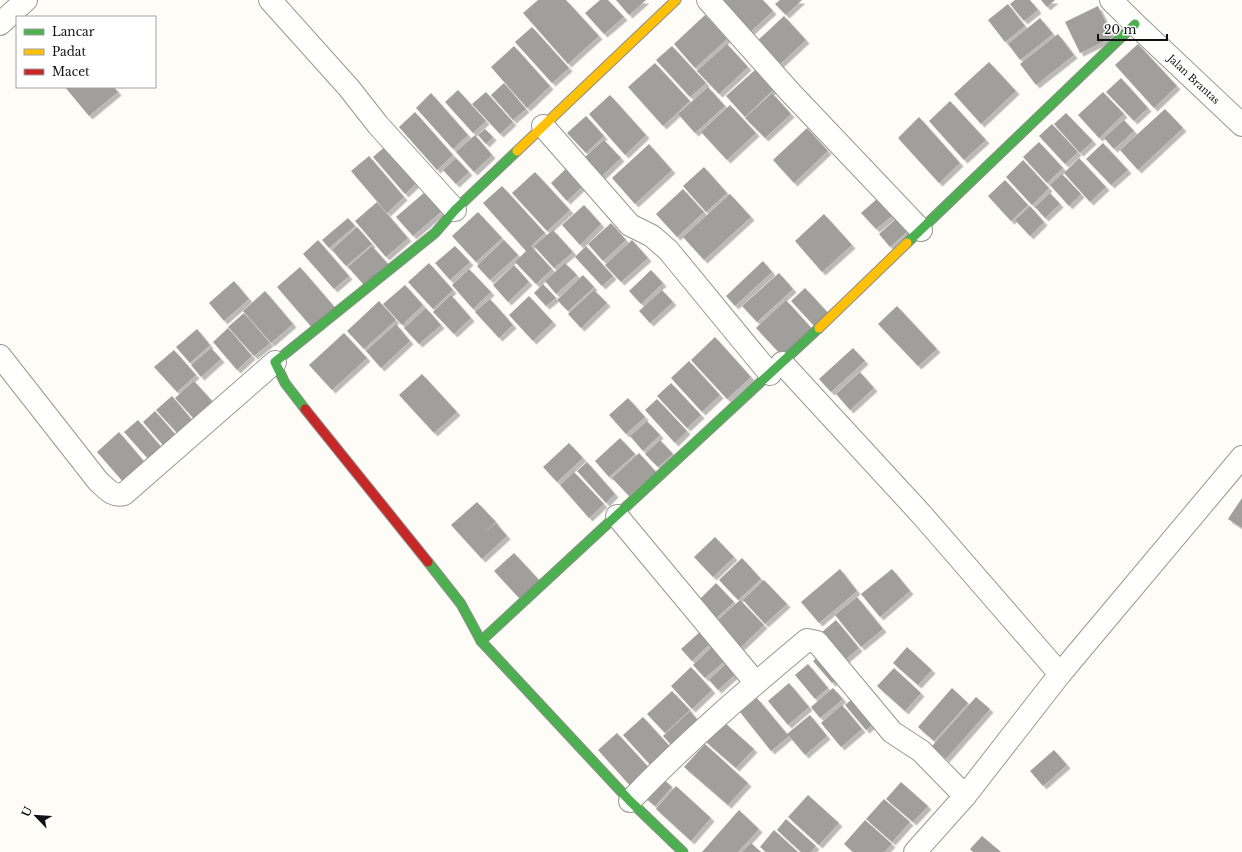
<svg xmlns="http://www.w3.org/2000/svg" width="1242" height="852" font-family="'Libre Baskerville',serif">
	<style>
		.building { fill: #a19f9c; filter: url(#shadow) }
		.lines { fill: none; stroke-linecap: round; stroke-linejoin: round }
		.street-casing { stroke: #979795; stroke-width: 24 }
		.fast-casing { stroke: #8e8d8b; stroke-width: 11 }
		.slow-casing { stroke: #8e8d8b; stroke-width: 11 }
		.jam-casing { stroke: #8e8d8b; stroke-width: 11 }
		.street { stroke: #fffffe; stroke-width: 22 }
		.fast { stroke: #4caf50; stroke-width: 9 }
		.slow { stroke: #ffc107; stroke-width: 9 }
		.jam { stroke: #c62828; stroke-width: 9 }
		.labels { text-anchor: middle; stroke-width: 4; stroke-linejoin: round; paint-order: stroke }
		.street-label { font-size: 10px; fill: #111; stroke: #fff }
	</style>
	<defs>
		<filter id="shadow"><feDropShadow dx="3.5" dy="3.5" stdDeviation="0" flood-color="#0004"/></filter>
	</defs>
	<rect width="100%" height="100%" fill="#fdfcf7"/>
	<g class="building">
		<path d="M538,0H566L599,36L568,64L523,13Z"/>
		<path d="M600,0H608L624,17L604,34L585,13Z"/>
		<path d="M616,0H646L629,15Z"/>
		<path d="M715,0H763L773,11L747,35Z"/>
		<path d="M780,0H802L786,15L775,4Z"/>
		<path d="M1015,0H1030L1038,10L1024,21L1010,4Z"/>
		<path d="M1041,0H1055L1047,7Z"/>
		<path d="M1008,4L1025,26L1005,42L988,20Z"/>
		<path d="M1098,6L1113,37L1080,53L1065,22Z"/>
		<path d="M705,15L727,39L695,68L674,44Z"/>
		<path d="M784,16L806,40L777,67L755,43Z"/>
		<path d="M1040,18L1053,34L1020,60L1008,44Z"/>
		<path d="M532,27L569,68L552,83L515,42Z"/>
		<path d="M1058,34L1074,55L1036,85L1020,64Z"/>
		<path d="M727,44L748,67L719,94L697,71Z"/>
		<path d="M1138,44L1177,86L1154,108L1115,65Z"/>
		<path d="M514,46L550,86L527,108L491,67Z"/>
		<path d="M672,46L706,83L690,97L656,60Z"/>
		<path d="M989,62L1016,91L981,124L954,94Z"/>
		<path d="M655,63L690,101L663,126L628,87Z"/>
		<path d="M755,70L773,90L745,117L726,96Z"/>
		<path d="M1121,78L1148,108L1134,121L1106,92Z"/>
		<path d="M504,83L526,109L513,120L491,95Z"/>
		<path d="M65,87H114L118,92L89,116Z"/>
		<path d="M708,87L725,106L695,133L678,114Z"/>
		<path d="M458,90L486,121L473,133L445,102Z"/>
		<path d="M486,92L513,122L500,134L472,104Z"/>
		<path d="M1103,92L1124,114L1099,138L1078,115Z"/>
		<path d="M431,93L468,135L453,149L416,108Z"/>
		<path d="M772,93L791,114L765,138L745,118Z"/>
		<path d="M610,95L646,135L625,155L589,114Z"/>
		<path d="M950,101L986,140L964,160L929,121Z"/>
		<path d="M730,105L756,133L727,160L701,132Z"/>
		<path d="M1165,109L1183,128L1138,170L1120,150Z"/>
		<path d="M415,112L453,155L437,170L399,127Z"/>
		<path d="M1066,113L1093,141L1080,153L1054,124Z"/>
		<path d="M586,116L604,136L586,153L567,133Z"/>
		<path d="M919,117L960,163L939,183L898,138Z"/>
		<path d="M1124,120L1134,131L1114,149L1104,138Z"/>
		<path d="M1052,124L1078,152L1065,164L1039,136Z"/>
		<path d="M807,128L828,151L794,183L773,160Z"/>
		<path d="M485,129L493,137L486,144L478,135Z"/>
		<path d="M475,135L492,155L474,172L456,152Z"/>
		<path d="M604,140L621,158L601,177L584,158Z"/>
		<path d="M1039,142L1063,168L1047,183L1023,157Z"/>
		<path d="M1103,143L1128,170L1111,185L1086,159Z"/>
		<path d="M388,144L420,180L405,194L373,157Z"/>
		<path d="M649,144L672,170L635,204L612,178Z"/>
		<path d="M369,156L404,197L387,213L351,171Z"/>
		<path d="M456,158L469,172L456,184L443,170Z"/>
		<path d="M1079,158L1106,187L1090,202L1064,173Z"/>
		<path d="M1023,160L1049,188L1032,205L1006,177Z"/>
		<path d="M571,164L587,182L567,201L551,183Z"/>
		<path d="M704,167L727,193L706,212L683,186Z"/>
		<path d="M535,172L570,210L547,231L512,193Z"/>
		<path d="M1062,174L1081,194L1069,206L1050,185Z"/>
		<path d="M1005,180L1028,205L1011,221L988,196Z"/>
		<path d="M502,186L545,233L531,246L552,269L536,284L515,262L526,251L483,203Z"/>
		<path d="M683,189L704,212L677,237L656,214Z"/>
		<path d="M425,192L442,211L413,236L396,217Z"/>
		<path d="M1050,193L1060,204L1045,218L1035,207Z"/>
		<path d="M730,194L751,217L704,260L683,237Z"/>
		<path d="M878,198L893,215L876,229L861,213Z"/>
		<path d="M377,202L408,238L386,257L355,221Z"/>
		<path d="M584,205L601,224L580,245L562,225Z"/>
		<path d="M1030,206L1044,222L1030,236L1015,220Z"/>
		<path d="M478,212L502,238L476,262L452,236Z"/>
		<path d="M824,214L852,245L822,272L795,241Z"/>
		<path d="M348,218L355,226L329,248L322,240Z"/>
		<path d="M897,218L908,231L890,247L879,234Z"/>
		<path d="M611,223L626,240L603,261L588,244Z"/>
		<path d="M357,227L372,244L346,266L332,250Z"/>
		<path d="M553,230L573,252L554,268L534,246Z"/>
		<path d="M318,240L349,276L334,289L303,254Z"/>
		<path d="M504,240L518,255L490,280L477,266Z"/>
		<path d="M632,240L648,258L621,282L605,265Z"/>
		<path d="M372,246L388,264L364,285L348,267Z"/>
		<path d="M455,246L470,262L450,280L435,263Z"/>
		<path d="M586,246L613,276L602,286L575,257Z"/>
		<path d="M763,261L772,272L735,306L726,296Z"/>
		<path d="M429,263L453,290L433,309L408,282Z"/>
		<path d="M565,263L577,275L556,294L545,281Z"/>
		<path d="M514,265L529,282L508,302L493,285Z"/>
		<path d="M300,267L337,310L314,330L277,287Z"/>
		<path d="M469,269L491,292L473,309L452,285Z"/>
		<path d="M651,270L663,283L641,304L629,291Z"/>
		<path d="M779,273L793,289L757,322L742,306Z"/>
		<path d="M583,275L594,287L568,311L557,300Z"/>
		<path d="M234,281L249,299L224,321L209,303Z"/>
		<path d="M543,284L556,298L546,306L534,293Z"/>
		<path d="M405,285L423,305L402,325L383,304Z"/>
		<path d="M805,288L830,315L816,328L791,301Z"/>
		<path d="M594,290L607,303L581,328L568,314Z"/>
		<path d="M662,290L673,302L650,323L639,311Z"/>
		<path d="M265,291L293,324L271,343L243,311Z"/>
		<path d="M451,295L471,318L454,334L433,312Z"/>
		<path d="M529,296L553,322L533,341L509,315Z"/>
		<path d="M490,299L513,325L499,338L475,312Z"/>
		<path d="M786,300L814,331L784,358L756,328Z"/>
		<path d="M379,301L396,320L364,349L347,331Z"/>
		<path d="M897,306L937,349L918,366L878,324Z"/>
		<path d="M426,308L441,325L419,344L404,328Z"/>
		<path d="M244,313L270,343L254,356L228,327Z"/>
		<path d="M396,324L410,341L381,368L366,351Z"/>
		<path d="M228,328L252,356L237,370L213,342Z"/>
		<path d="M197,329L210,345L190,363L176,347Z"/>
		<path d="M344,333L367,358L332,390L309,365Z"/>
		<path d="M715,337L751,377L727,399L691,360Z"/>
		<path d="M211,348L221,359L201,377L191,365Z"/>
		<path d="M853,348L865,361L831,392L819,379Z"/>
		<path d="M174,350L196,375L177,392L154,367Z"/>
		<path d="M689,361L720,395L702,412L671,378Z"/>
		<path d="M860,372L874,388L850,410L836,394Z"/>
		<path d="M422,374L457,412L434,433L399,395Z"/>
		<path d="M194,381L213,402L194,419L175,398Z"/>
		<path d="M671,383L701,415L687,428L657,396Z"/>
		<path d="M172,396L192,420L177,433L156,410Z"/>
		<path d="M628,398L645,417L626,434L609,415Z"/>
		<path d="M657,399L687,431L675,443L645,410Z"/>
		<path d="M155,411L181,441L168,451L143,422Z"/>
		<path d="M138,420L163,449L150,461L124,432Z"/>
		<path d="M647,421L660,435L643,451L630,436Z"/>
		<path d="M119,432L147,465L125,484L97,452Z"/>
		<path d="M620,438L635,454L609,477L595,461Z"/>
		<path d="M660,440L673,454L658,467L645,454Z"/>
		<path d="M569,443L583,458L557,482L543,467Z"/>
		<path d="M639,453L656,472L629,496L612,478Z"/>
		<path d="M587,462L615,494L606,503L577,471Z"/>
		<path d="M574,472L604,504L589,518L560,485Z"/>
		<path d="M1242,498V528L1228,519Z"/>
		<path d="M477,502L496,522L481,535L496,523L507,536L482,559L451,525Z"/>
		<path d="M715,537L734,557L713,577L694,557Z"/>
		<path d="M514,553L540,581L520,599L494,571Z"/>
		<path d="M742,558L761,579L738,600L719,580Z"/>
		<path d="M840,569L857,591L819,623L801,602Z"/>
		<path d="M892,569L910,591L880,617L861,594Z"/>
		<path d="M764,580L787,604L765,624L743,600Z"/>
		<path d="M716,583L734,602L715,619L698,601Z"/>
		<path d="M857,597L883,629L861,647L835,615Z"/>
		<path d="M740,600L764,625L741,647L717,621Z"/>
		<path d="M836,620L859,648L845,660L822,632Z"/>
		<path d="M702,630L713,641L692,661L681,649Z"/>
		<path d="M715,644L728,658L705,678L693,665Z"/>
		<path d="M907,647L932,670L918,685L893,663Z"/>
		<path d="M823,652L842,675L832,683L813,661Z"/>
		<path d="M730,660L740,670L718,690L709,680Z"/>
		<path d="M808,664L828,688L815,699L795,675Z"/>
		<path d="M691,667L712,690L692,709L671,686Z"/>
		<path d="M894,668L921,693L905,711L877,686Z"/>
		<path d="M789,683L809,707L788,725L768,701Z"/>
		<path d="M833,688L843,699L820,718L811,707Z"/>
		<path d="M952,688L968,703L934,741L918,727Z"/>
		<path d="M672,691L690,710L665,733L647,714Z"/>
		<path d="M857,695L878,720L866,730L845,705Z"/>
		<path d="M976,697L990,709L946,759L932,746Z"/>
		<path d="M757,698L787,734L810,715L827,736L805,755L789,736L771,751L740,712Z"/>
		<path d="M842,705L862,729L841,747L821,723Z"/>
		<path d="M690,711L702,725L676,750L663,736Z"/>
		<path d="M643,717L674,751L654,769L623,735Z"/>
		<path d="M724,722L754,749L736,768L706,742Z"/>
		<path d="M617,733L653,772L634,790L598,750Z"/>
		<path d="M705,744L748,783L728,805L684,767Z"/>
		<path d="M1054,750L1067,765L1043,786L1030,771Z"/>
		<path d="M659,775L672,787L655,806L642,795Z"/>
		<path d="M901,782L928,806L913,822L886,799Z"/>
		<path d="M676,786L711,818L691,841L656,809Z"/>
		<path d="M808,795L839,823L819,845L788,817Z"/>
		<path d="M884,799L910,822L892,842L866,819Z"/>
		<path d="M739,810L759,829L738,852H702Z"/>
		<path d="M786,819L816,846L811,852H801L777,830Z"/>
		<path d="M865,820L892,844L884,852H853L844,844Z"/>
		<path d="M774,830L798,852H766L760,847Z"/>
		<path d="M982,836L1001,852H973L970,849Z"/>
		<path d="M751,843L761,852H742Z"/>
	</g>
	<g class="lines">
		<g class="street-casing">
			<g id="street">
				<path d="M270,0L349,88L378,125L455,210"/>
				<path d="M708,0L790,92L921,230"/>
				<path d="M1111,0L1135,24L1242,125"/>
				<path d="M0,24L26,0"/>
				<path d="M543,126L630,225L652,236L668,250L770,374"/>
				<path d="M0,356L98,481C107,489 112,497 124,494L275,362"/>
				<path d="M782,363L922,515L1060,674"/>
				<path d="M617,516L756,683"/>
				<path d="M630,801C685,743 746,691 807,640L817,642L892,732L921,751L965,796"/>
				<path d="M915,852L965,796L1060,674L1242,457"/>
			</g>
		</g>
		<g class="fast-casing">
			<g id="fast">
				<path d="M907,243L1135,24"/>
				<path d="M305,409L285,383L275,362L435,233L455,210L517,151"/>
				<path d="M428,562L461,604L481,641L630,801L683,852"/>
				<path d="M481,641L819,328"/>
			</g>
		</g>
		<g class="slow-casing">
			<g id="slow">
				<path d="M517,151L676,0"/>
				<path d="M819,328L907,243"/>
			</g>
		</g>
		<g class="jam-casing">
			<path id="jam" d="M305,409L428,562"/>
		</g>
		<use href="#street" class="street"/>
		<use href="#fast" class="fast"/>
		<use href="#slow" class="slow"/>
		<use href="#jam" class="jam"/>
	</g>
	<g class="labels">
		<g class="street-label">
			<text transform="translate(1194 79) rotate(43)" y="4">Jalan Brantas</text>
		</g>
	</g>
	<rect x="16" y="16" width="140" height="72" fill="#ffffff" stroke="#a0a0a0"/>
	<rect x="24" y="29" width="20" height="6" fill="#4caf50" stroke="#a0a0a0"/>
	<text x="52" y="36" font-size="12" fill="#111111">Lancar</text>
	<rect x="24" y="49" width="20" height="6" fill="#ffc107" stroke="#a0a0a0"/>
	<text x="52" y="56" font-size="12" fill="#111111">Padat</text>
	<rect x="24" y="69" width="20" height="6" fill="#c62828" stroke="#a0a0a0"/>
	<text x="52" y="76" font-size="12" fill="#111111">Macet</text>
	<g transform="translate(36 816) rotate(295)" stroke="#ffffff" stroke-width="3" paint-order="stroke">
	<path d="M0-3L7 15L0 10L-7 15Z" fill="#111111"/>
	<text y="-6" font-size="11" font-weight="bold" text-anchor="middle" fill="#111111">U</text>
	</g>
	<path d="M1098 34v6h69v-6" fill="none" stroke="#111111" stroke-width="2"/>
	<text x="1104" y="34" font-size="12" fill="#111111" stroke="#ffffff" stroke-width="3" paint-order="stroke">20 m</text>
</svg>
